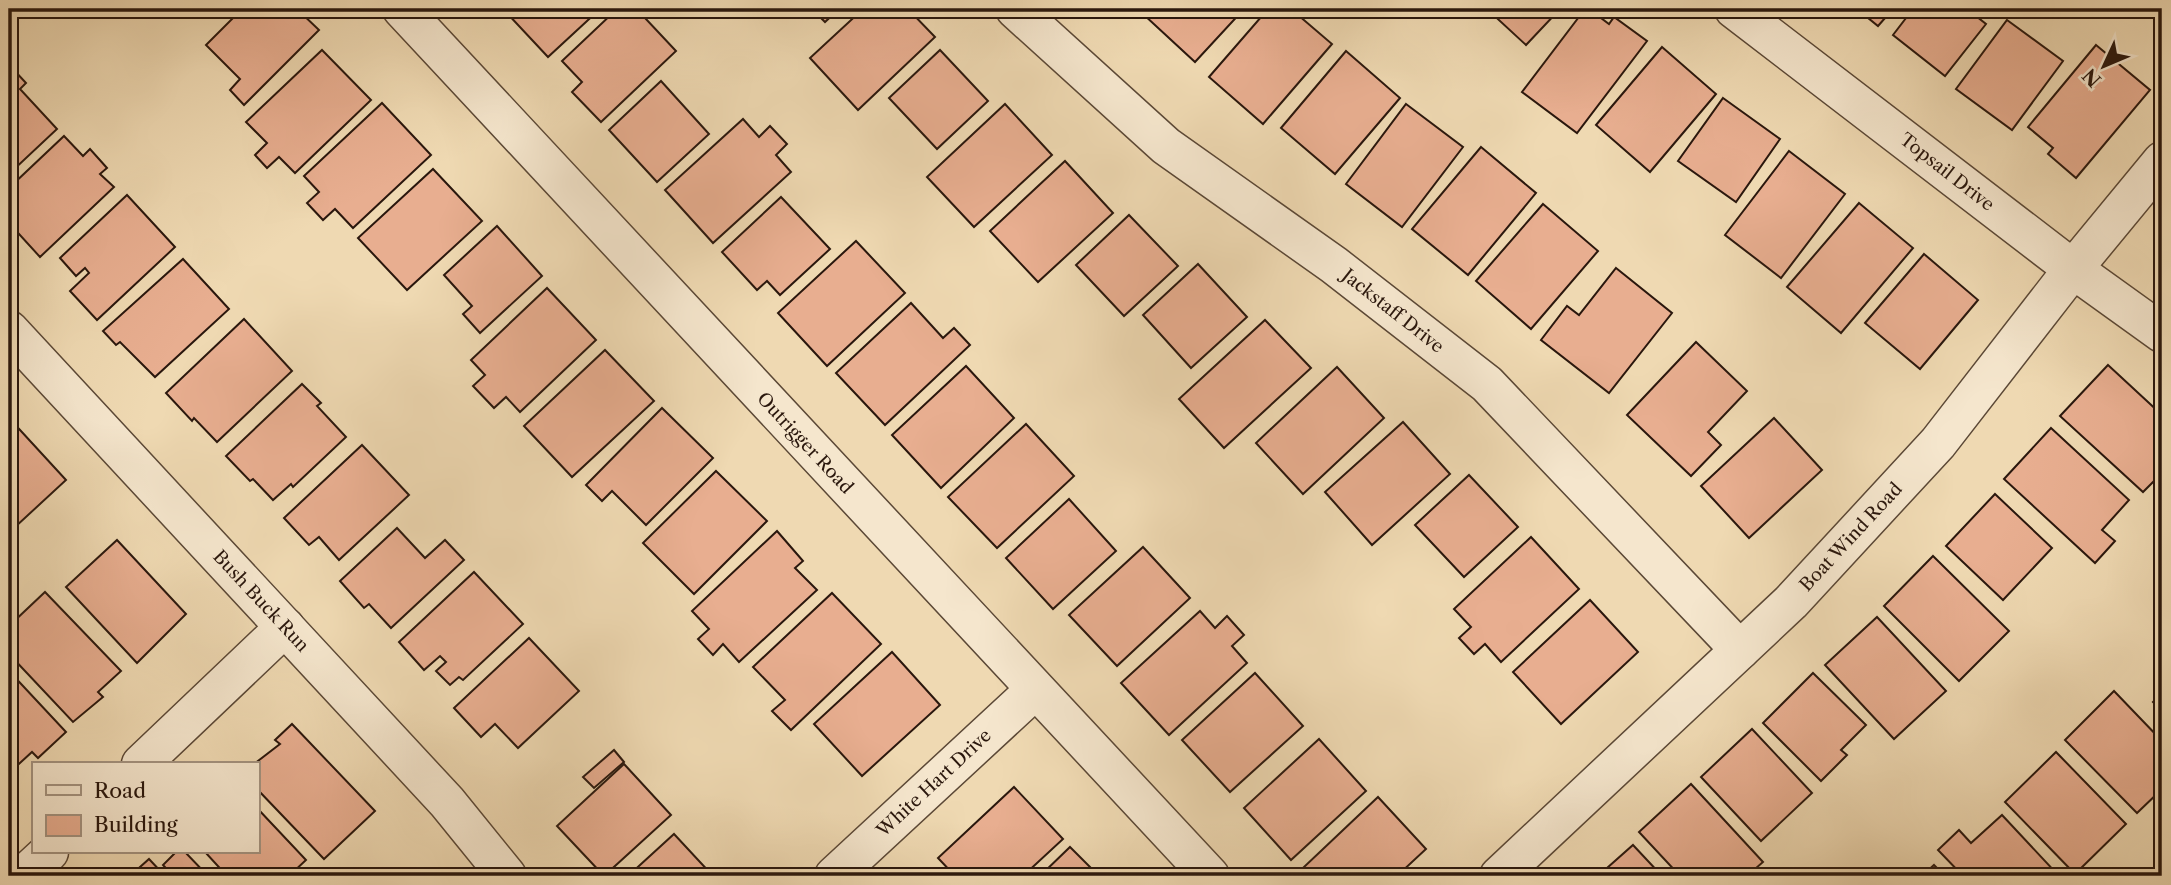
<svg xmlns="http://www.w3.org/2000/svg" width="2171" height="885" font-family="'Libre Caslon Text',serif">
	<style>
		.building { fill: #e8ae90; stroke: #2a170d; stroke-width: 2 }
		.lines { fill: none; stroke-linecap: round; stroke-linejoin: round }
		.minor-casing { stroke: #5b4836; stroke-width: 41 }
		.minor { stroke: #f5e6cd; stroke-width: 38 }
		.labels { text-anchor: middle; stroke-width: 7; stroke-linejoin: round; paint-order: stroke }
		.street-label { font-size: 18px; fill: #2a170d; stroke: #f5e6cd }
	</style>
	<rect width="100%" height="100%" fill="#efd9b2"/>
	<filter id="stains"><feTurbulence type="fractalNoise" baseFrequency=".00286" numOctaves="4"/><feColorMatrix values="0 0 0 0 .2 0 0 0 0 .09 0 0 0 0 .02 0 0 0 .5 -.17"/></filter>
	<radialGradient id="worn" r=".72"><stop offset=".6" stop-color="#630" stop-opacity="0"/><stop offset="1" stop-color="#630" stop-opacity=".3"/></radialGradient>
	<g class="building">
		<path d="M208,9H225L216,17Z"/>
		<path d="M242,9H297L319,30L244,105L230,90L240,79L206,45Z"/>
		<path d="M503,9H600L548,57Z"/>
		<path d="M617,9H654L645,18L676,51L601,122L572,92L582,82L562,61Z"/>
		<path d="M812,9H839L825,22Z"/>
		<path d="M863,9H908L935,37L858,110L810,58Z"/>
		<path d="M1148,9H1244L1195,62L1143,14Z"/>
		<path d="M1268,9H1291L1332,44L1263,124L1209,77Z"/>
		<path d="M1487,9H1560L1526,45Z"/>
		<path d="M1585,9H1589L1609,24L1614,17L1647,41L1577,133L1522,92Z"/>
		<path d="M1857,9H1893L1878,26Z"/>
		<path d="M1913,9H1967L1986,24L1945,76L1893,35Z"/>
		<path d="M2007,20L2063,61L2012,130L1956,89Z"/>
		<path d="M2096,45L2150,90L2076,178L2048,154L2053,148L2028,127Z"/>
		<path d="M1662,47L1716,94L1650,172L1596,125Z"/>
		<path d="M322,50L371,100L295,173L279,157L267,168L255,155L267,143L246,122Z"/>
		<path d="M940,50L988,101L937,149L889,98Z"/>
		<path d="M1346,51L1400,98L1335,174L1281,128Z"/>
		<path d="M13,69L26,83L20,89L57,129L9,174V72Z"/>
		<path d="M661,81L709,134L657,182L609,130Z"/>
		<path d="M1723,98L1780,139L1736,202L1678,161Z"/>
		<path d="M382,103L431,155L353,228L335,209L323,220L307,203L319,192L304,176Z"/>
		<path d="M1005,104L1052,155L974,227L927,177Z"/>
		<path d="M1406,104L1463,147L1402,227L1346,184Z"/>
		<path d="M743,119L759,137L770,126L787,144L776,155L791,172L713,243L665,190Z"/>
		<path d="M64,136L83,156L90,149L107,168L100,174L114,187L40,257L9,223V188Z"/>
		<path d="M1481,147L1536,193L1468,275L1412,229Z"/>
		<path d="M1789,151L1845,194L1781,278L1725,235Z"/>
		<path d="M1065,161L1113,213L1038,282L990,231Z"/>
		<path d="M433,169L482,221L407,290L358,238Z"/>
		<path d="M127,195L175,247L97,320L70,291L89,273L85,268L76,276L60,258Z"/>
		<path d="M781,197L830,249L780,295L767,281L757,290L722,252Z"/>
		<path d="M1859,203L1913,248L1841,333L1787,287Z"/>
		<path d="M1543,204L1598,251L1531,329L1476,281Z"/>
		<path d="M1129,215L1178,266L1124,316L1076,265Z"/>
		<path d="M497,226L542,276L480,333L463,314L472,306L444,275Z"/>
		<path d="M856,241L905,293L827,366L778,313Z"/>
		<path d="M1924,254L1978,300L1920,369L1865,323Z"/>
		<path d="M183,259L229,309L155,377L120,342L116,345L103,331Z"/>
		<path d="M1198,264L1247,317L1191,368L1143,315Z"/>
		<path d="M1616,268L1672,313L1609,393L1541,340L1567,306L1579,315Z"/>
		<path d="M547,288L596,340L520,412L506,397L494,408L473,386L485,375L471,360Z"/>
		<path d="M911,303L943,338L954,328L970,345L885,425L836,373Z"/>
		<path d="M244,319L292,371L217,442L194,418L192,421L166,393Z"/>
		<path d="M1265,320L1311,368L1224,448L1179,399Z"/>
		<path d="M1696,342L1747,391L1708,432L1721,445L1691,476L1627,415Z"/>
		<path d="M605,350L654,401L572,477L524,426Z"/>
		<path d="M2108,365L2162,415V473L2143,492L2060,416Z"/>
		<path d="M966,366L1014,418L941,488L892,435Z"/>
		<path d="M1337,367L1384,418L1303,494L1256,443Z"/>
		<path d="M302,384L321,403L317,406L346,437L293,487L291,484L273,500L253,479L250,481L226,456Z"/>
		<path d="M662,408L713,458L646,525L612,491L602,501L586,485Z"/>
		<path d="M9,418L66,480L14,528L9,521Z"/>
		<path d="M1774,418L1822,470L1749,538L1701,486Z"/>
		<path d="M1403,422L1450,474L1372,545L1325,492Z"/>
		<path d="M1026,424L1074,476L997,548L948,497Z"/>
		<path d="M2051,428L2129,500L2102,530L2115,541L2095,563L2004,479Z"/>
		<path d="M362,445L409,495L339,560L319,537L309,545L284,518Z"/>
		<path d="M716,471L767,521L694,594L643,543Z"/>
		<path d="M1469,475L1518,527L1464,577L1415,525Z"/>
		<path d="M1995,494L2052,548L2003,600L1946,546Z"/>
		<path d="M1069,499L1116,551L1053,609L1006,558Z"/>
		<path d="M397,528L425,558L445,540L464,560L391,628L369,604L364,608L340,581Z"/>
		<path d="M777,531L803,561L795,568L817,590L739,662L723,644L713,655L698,639L709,629L692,611Z"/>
		<path d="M1531,537L1579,589L1501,662L1485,644L1474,654L1459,638L1471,627L1454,609Z"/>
		<path d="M117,540L186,614L137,663L66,587Z"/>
		<path d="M1143,547L1190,598L1117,666L1069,615Z"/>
		<path d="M1933,556L2009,631L1959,681L1884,606Z"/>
		<path d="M474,572L523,624L463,680L459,677L450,685L436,671L446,662L440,656L424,670L399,642Z"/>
		<path d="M45,592L121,671L98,692L103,697L73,722L9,654V626Z"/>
		<path d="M832,593L881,644L791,730L772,711L785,700L753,667Z"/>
		<path d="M1590,600L1638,652L1561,724L1513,672Z"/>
		<path d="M1200,611L1215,628L1227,616L1244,635L1232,646L1247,663L1169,735L1121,683Z"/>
		<path d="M1877,617L1946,691L1894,739L1825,665Z"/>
		<path d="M529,638L579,691L518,748L495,724L481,737L454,708Z"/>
		<path d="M892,652L940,705L862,776L814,724Z"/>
		<path d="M9,671L66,732L38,758L32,752L9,773Z"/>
		<path d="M1255,673L1303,726L1230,792L1182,740Z"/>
		<path d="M1813,673L1866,725L1841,750L1847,755L1821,781L1763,723Z"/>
		<path d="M2114,691L2162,741V789L2137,813L2065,740Z"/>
		<path d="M2162,693V711L2153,702Z"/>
		<path d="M292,724L375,811L324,859L257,789V764H254L280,744L275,740Z"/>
		<path d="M1752,729L1812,793L1761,841L1701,777Z"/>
		<path d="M1319,739L1366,791L1291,860L1244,808Z"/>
		<path d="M614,750L624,762L594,788L583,777Z"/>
		<path d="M2056,752L2126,824L2075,874L2005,802Z"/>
		<path d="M624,764L671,815L604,876L557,826Z"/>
		<path d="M1691,784L1763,862L1747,876H1680L1639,832Z"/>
		<path d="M1014,787L1063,839L1023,876H955L938,858Z"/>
		<path d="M1378,797L1426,849L1397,876H1313L1304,867Z"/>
		<path d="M257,808L306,860L289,876H227L205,852H257Z"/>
		<path d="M2002,815L2059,876H1963L1938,850L1959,830L1971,843Z"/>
		<path d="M674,834L713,876H628Z"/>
		<path d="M1633,845L1662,876H1598Z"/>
		<path d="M1070,847L1099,876H1040Z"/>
		<path d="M176,852H185L208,876H173L163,865Z"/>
		<path d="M149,859L165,876H130Z"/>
		<path d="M1934,865L1945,876H1922Z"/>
	</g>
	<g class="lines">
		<g class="minor-casing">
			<g id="minor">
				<path d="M402,9L1210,876"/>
				<path d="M1015,9L1166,146L1334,265L1487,384L1740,650"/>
				<path d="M1734,9L2073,269L2162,333"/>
				<path d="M9,330L447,802L507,876"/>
				<path d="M141,764L285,627"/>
				<path d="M23,876L49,852"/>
				<path d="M834,876L1035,690"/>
				<path d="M1499,876L1791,602L1938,443L2073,269L2162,161"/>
			</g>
		</g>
		<use href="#minor" class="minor"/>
	</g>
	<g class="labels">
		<g class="street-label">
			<text transform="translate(1947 172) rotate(38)" y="6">Topsail Drive</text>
			<text transform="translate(1393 311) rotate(38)" y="6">Jackstaff Drive</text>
			<text transform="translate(805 443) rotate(47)" y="6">Outrigger Road</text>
			<text transform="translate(1851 537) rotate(-47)" y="6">Boat Wind Road</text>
			<text transform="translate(261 601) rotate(47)" y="6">Bush Buck Run</text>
			<text transform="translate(934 783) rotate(-43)" y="6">White Hart Drive</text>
		</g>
	</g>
	<rect width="2171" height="885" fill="none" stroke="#efd9b2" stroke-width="35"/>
	<rect x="10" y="10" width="2150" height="864" fill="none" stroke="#2a170d" stroke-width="3.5"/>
	<rect x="18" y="18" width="2136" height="850" fill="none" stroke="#2a170d" stroke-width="2"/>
	<rect x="32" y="762" width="228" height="91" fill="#f5e6cd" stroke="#a49380" stroke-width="2"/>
	<rect x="46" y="785" width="35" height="10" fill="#f5e6cd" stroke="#a49380" stroke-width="2"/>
	<text x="94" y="798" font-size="21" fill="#2a170d">Road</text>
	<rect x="46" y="815" width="35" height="21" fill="#e8ae90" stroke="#a49380" stroke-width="2"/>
	<text x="94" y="832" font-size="21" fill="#2a170d">Building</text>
	<g transform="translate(2104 66) rotate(226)" stroke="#f5e6cd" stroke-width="5" paint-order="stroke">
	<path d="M0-5L12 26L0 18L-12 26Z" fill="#2a170d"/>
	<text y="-10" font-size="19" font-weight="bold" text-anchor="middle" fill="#2a170d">N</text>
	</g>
	<rect width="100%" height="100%" filter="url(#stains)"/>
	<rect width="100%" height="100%" fill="url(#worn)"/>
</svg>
